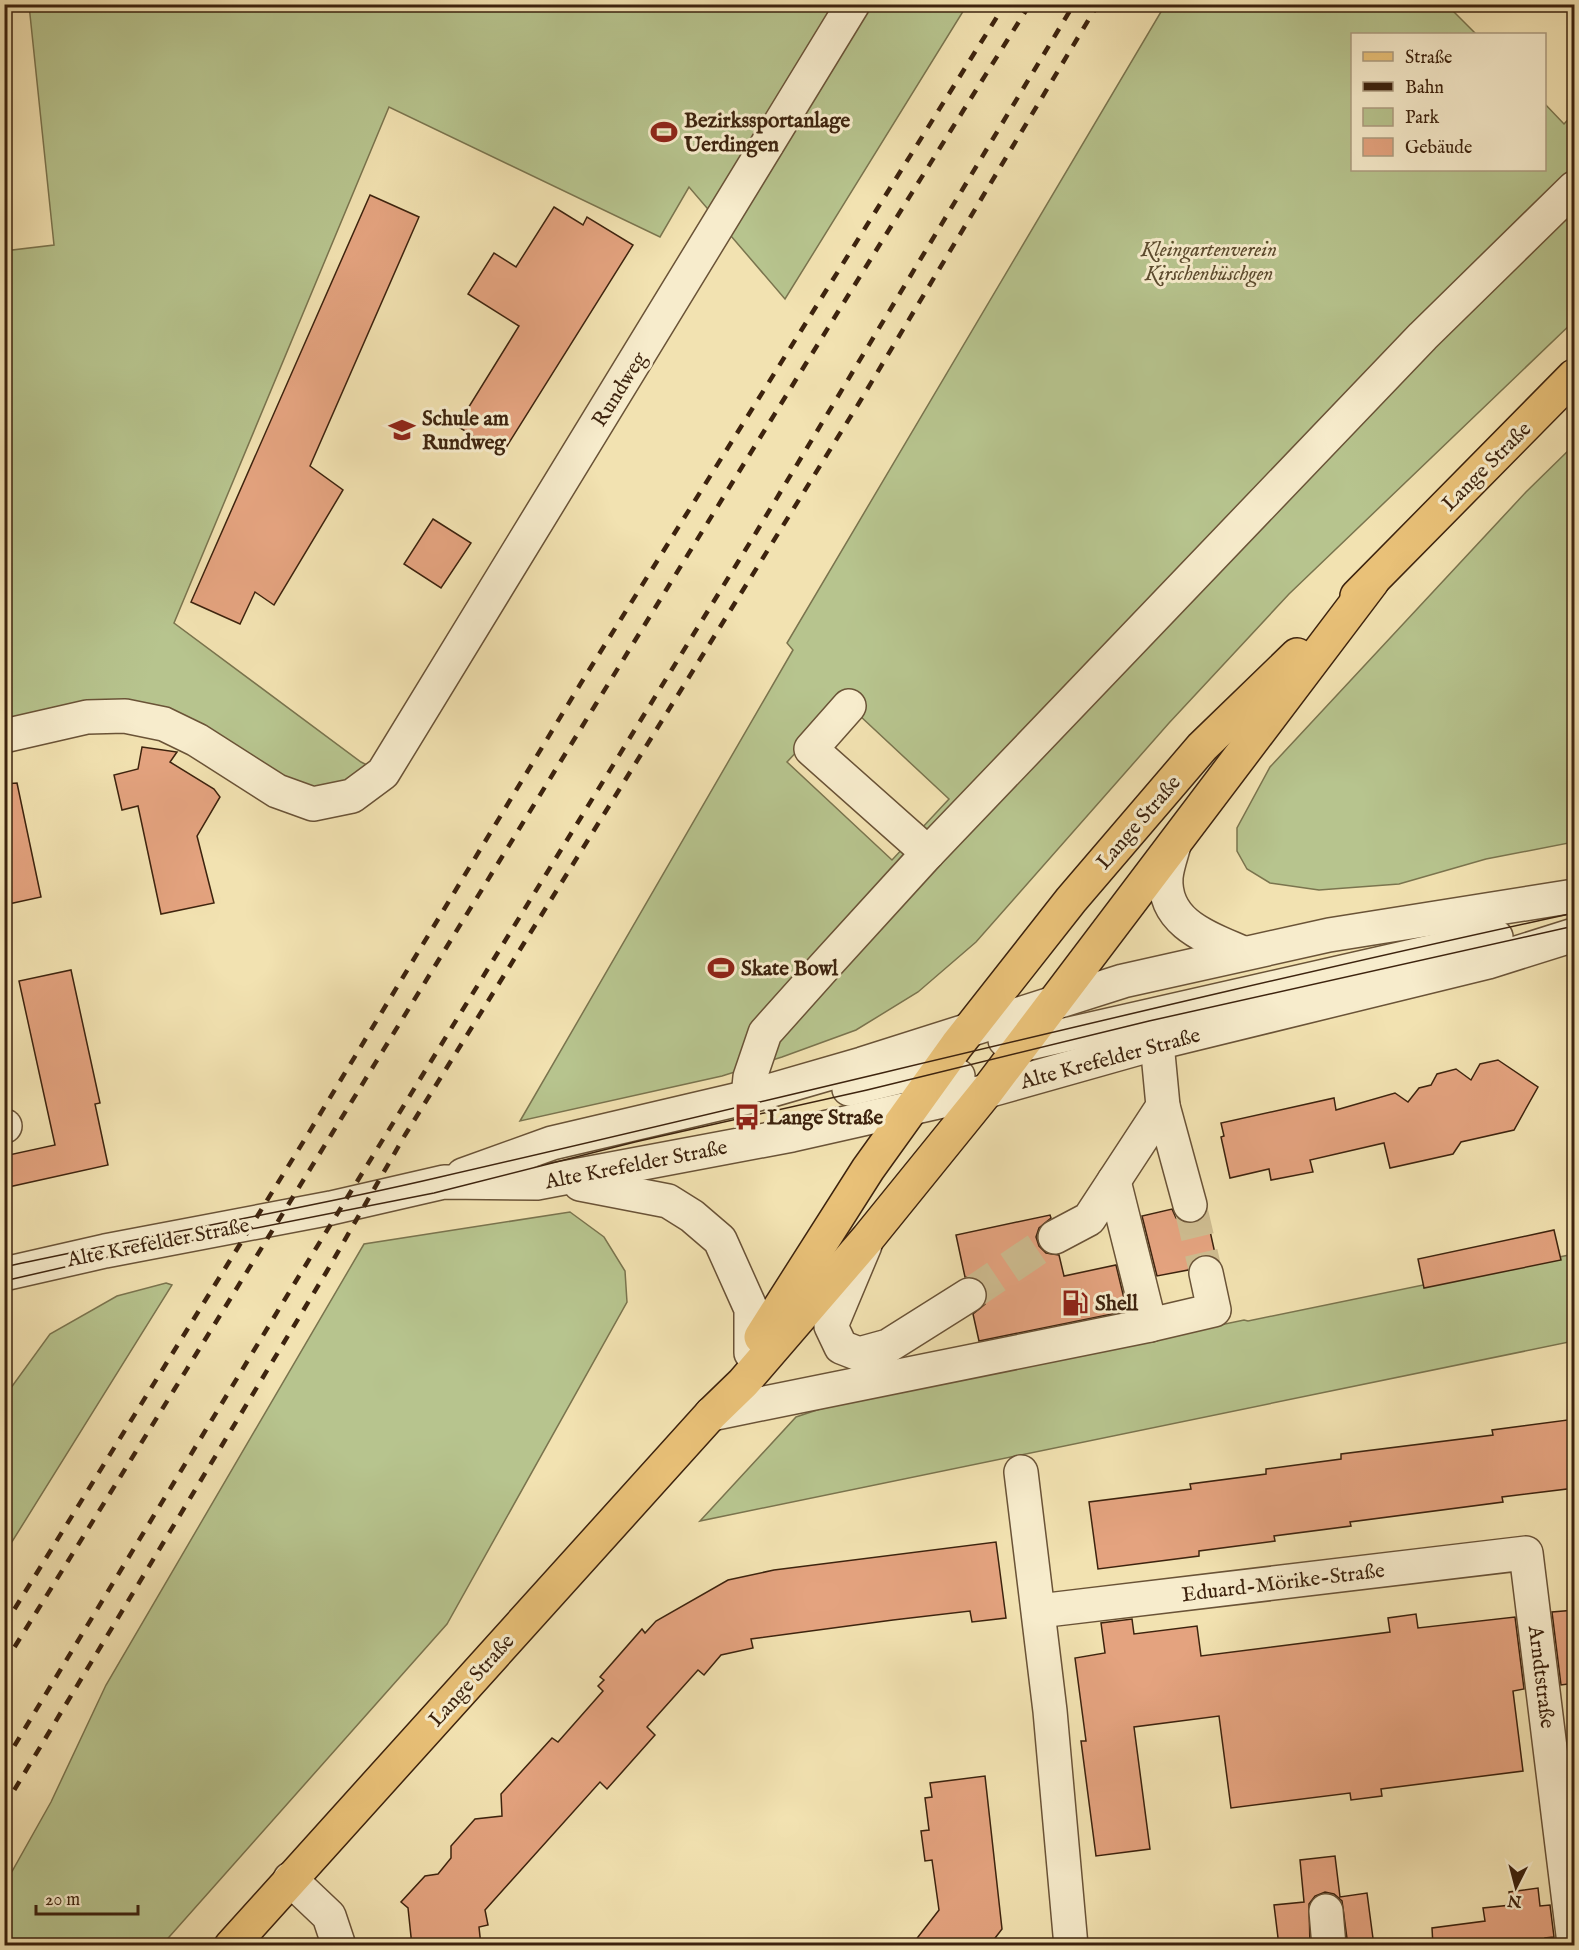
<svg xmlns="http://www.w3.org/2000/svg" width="1579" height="1950" font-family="'IM FELL English',serif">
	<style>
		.green { fill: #b7c48e; stroke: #7a744e; stroke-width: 1.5; fill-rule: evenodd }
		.building { fill: #e4a37f; stroke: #3d230e; stroke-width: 1.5 }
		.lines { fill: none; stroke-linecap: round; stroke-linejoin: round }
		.minor-tunnel { stroke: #cebc90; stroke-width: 33; stroke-dasharray: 33 16; stroke-linecap: butt }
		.minor-casing { stroke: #6a5337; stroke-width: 36 }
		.major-casing { stroke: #3d230e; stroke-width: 36 }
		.minor { stroke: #f7eccc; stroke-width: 33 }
		.major { stroke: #e9c178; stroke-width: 33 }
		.tram { stroke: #3d230e; stroke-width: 1.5 }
		.rail { stroke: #3d230e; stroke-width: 4.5; stroke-dasharray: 10 10; stroke-linecap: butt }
		.labels { text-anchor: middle; stroke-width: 6; stroke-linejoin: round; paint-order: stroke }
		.poi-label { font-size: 21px; font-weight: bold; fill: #3d230e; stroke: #f7eccc; text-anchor: start }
		.park-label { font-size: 21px; font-style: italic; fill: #5c4b2e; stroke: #f7eccc }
		.street-label { font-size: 21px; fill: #3d230e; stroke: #f7eccc }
	</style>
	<rect width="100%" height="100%" fill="#f2e2b1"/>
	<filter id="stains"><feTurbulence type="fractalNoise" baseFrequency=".00333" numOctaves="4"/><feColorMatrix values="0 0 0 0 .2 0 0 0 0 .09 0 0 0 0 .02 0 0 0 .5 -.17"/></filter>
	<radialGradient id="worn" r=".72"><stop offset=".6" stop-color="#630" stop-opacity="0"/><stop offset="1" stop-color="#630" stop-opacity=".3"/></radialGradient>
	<g class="green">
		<path d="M29,5H967L785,299L689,187L660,237L389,107L174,623L361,762L383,773L313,804L164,724L5,736L4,251L54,245Z"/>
		<path d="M1165,5H1447L1476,34H1352V170H1544L1545,104L1564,124L1574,113V321L1289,594L1169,723L976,942L918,992L856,1030L782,1057L722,1076L520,1121L793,650L787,643ZM844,701L949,799L892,860L787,762Z"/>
		<path d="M1574,445V842L1486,859L1399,884L1319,890L1270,883L1247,869L1237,851V828L1270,767L1526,492Z"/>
		<path d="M570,1212L604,1237L625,1271L627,1302L447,1624L162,1945H5V1884L51,1802L106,1685L364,1244Z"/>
		<path d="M1574,1254V1341L700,1521L796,1417L820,1409L1244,1320L1248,1321Z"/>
		<path d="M166,1283L172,1285L5,1553V1396L50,1334L117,1296Z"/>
	</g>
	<g class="building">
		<path d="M370,195L419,217L310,466L343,490L274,605L255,592L240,624L191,602Z"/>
		<path d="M554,207L583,225L587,217L633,245L502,454L457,426L519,326L468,294L494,253L516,267Z"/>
		<path d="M433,519L471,543L441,588L404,564Z"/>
		<path d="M142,747L177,752L170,762L214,789L220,797L197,836L214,903L161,914L138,806L122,810L114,775L138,769Z"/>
		<path d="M17,783L41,897L4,905V784Z"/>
		<path d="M71,970L100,1103L95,1104L108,1165L4,1188V1156L55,1145L19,981Z"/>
		<path d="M1498,1060L1538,1087L1514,1130L1461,1142L1453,1154L1390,1168L1384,1143L1310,1160L1313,1172L1271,1180L1269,1169L1230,1178L1221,1137L1224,1136L1221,1123L1334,1098L1336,1110L1395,1093L1408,1102L1419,1088L1431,1085L1437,1074L1456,1069L1471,1080L1480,1064Z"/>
		<path d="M1172,1209L1176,1218L1186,1223H1195L1206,1213L1216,1258L1201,1255L1193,1260L1188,1270L1157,1276L1142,1216Z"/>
		<path d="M1050,1215L1051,1218L1039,1228L1036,1237L1039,1246L1046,1253L1059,1255L1064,1276L1116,1265L1127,1311L979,1341L973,1314L985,1304L988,1294L984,1285L978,1279L965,1277L956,1235Z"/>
		<path d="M1554,1230L1561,1260L1424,1288L1418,1259Z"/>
		<path d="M1575,1419V1488L1502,1497L1503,1502L1350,1522L1351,1526L1274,1536L1275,1541L1199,1551V1556L1098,1569L1089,1502L1191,1489L1190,1484L1266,1474V1469L1341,1459V1454L1493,1435L1492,1430Z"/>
		<path d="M996,1542L1006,1618L972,1622L970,1611L893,1620L751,1639L753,1648L721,1655L704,1675L698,1670L647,1727L655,1735L607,1789L600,1782L485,1910L488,1925L479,1927L481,1946H412L408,1908L401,1902L425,1876L438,1874L451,1858V1846L475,1819L502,1816L501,1794L552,1738L558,1742L603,1691L598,1686L604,1680L600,1677L642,1629L645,1633L656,1621L728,1580L774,1570Z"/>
		<path d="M1575,1610V1683L1561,1685L1552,1612Z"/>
		<path d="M1416,1614L1418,1628L1515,1617L1524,1689L1513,1691L1523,1771L1381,1789L1382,1796L1351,1800L1350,1793L1231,1808L1219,1716L1134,1727L1150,1849L1096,1856L1081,1741H1086L1075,1658L1105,1653L1101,1623L1132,1619L1134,1634L1197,1626L1201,1656L1390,1632L1388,1618Z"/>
		<path d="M985,1776L1002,1929L989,1946H911L939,1910L932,1860L925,1861L921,1831L929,1830L925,1798L932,1797L930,1783Z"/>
		<path d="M1335,1856L1340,1897L1367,1893L1374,1946H1348L1342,1901L1334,1894L1325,1892L1315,1896L1309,1904L1310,1946H1279L1274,1905L1304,1902L1300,1860Z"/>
		<path d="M1538,1888L1540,1906L1550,1905L1554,1937L1545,1938V1942L1522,1946H1433L1432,1928L1485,1921L1483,1908L1511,1905L1509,1892Z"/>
	</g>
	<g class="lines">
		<g class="minor-tunnel">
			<path d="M1190,1205L1206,1273"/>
			<path d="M969,1295L1055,1237"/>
		</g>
		<g class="minor-casing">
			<g id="minor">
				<path d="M849,706L811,749L928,853"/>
				<path d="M4,736L87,717L125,716L164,724L197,740L277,791L313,804L352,796L383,773L853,4"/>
				<path d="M1174,845C1171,856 1167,867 1166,877C1163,924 1209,938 1243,953"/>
				<path d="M1005,1040L1021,1045L1496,937"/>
				<path d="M849,1089L940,1067L958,1076"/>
				<path d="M748,1097L750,1077L765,1033L824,967L928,853L1423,336L1574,188"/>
				<path d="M1163,1106L1190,1205"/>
				<path d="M4,1126H5"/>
				<path d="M463,1175L552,1143L748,1097L862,1064L1123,981L1329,935L1574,896"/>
				<path d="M580,1184L668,1201L692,1216L720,1240L751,1309V1353"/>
				<path d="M1055,1237L1089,1219L1163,1106L1157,1043"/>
				<path d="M865,1245L831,1326L841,1347L859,1354L888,1346L969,1295"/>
				<path d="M4,1274L105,1251L331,1208L444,1182L537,1183L792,1135L987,1091L1157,1043L1488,962L1574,935"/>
				<path d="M1150,1325L1214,1310L1206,1273"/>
				<path d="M711,1414L1150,1325L1114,1181"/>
				<path d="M1021,1472L1050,1711L1071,1946"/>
				<path d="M1039,1611L1526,1553L1574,1943"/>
				<path d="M290,1879L329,1916L339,1946"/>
				<path d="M1326,1911L1329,1946"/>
			</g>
		</g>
		<g class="major-casing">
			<g id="major">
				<path d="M1357,596L1574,376"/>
				<path d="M761,1337L868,1169L957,1045L1071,900L1202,747L1297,655"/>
				<path d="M231,1946L711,1414L743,1383L868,1238L987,1091L1372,582"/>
			</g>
		</g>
		<use href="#minor" class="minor"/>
		<use href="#major" class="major"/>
		<g class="tram">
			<path d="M4,1267C149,1235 296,1211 440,1177C819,1090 1195,995 1574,913"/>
			<path d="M4,1281L104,1258L434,1193L635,1142L867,1090L1149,1021L1574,926"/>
		</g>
		<g class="rail">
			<path d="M4,1626L305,1139L581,683L1005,4"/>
			<path d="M4,1664C348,1112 684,555 1030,4"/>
			<path d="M4,1763L299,1276L757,531L1074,4"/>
			<path d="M4,1807L327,1271L405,1135L859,403L1098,4"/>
		</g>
	</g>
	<defs>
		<g id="stadium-bare" transform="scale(2.07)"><path d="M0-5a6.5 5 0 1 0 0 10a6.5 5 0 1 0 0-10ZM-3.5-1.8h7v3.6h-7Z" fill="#8f2418" stroke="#f7eccc" stroke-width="2.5" paint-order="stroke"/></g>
		<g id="school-bare" transform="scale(2.07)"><path d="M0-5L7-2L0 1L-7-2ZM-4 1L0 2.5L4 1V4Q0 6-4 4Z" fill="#8f2418" stroke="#f7eccc" stroke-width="2.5" paint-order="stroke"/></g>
		<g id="bus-bare" transform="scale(2.07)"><path d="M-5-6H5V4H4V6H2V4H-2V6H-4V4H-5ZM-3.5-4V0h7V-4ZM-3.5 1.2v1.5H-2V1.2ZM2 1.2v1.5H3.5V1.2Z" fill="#8f2418" stroke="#f7eccc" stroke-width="2.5" paint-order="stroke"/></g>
		<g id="fuel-bare" transform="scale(2.07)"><path d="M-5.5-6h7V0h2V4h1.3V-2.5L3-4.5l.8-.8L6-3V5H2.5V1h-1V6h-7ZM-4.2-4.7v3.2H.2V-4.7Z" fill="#8f2418" stroke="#f7eccc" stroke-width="2.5" paint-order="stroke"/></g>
	</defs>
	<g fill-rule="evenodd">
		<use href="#stadium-bare" x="664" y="132"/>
		<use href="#school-bare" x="402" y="430"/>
		<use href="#stadium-bare" x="721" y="968"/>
		<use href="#bus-bare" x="747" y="1117"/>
		<use href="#fuel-bare" x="1075" y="1303"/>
	</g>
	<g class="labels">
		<g class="poi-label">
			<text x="684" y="127">Bezirkssportanlage<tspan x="684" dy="24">Uerdingen</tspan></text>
			<text x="422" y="425">Schule am<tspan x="422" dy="24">Rundweg</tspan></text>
			<text x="741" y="975">Skate Bowl</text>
			<text x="767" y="1124">Lange Straße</text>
			<text x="1095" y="1310">Shell</text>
		</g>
		<g class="park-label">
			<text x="1209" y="256">Kleingartenverein<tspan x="1209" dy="24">Kirschenbüschgen</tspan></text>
		</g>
		<g class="street-label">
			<text transform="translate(619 389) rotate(-58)" y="7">Rundweg</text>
			<text transform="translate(1486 466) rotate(-45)" y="7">Lange Straße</text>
			<text transform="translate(1138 822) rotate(-49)" y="7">Lange Straße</text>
			<text transform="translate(1110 1058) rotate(-15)" y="7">Alte Krefelder Straße</text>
			<text transform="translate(636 1164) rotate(-11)" y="7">Alte Krefelder Straße</text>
			<text transform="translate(158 1242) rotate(-11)" y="7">Alte Krefelder Straße</text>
			<text transform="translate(1283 1582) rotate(-7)" y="7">Eduard-Mörike-Straße</text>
			<text transform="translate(1542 1677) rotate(83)" y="7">Arndtstraße</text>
			<text transform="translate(471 1680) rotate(-48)" y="7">Lange Straße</text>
		</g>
	</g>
	<rect width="1579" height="1950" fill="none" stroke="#f2e2b1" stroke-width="24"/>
	<rect x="6" y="6" width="1567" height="1938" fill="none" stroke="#3d230e" stroke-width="3"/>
	<rect x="12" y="12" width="1555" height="1926" fill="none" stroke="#3d230e" stroke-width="1.5"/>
	<rect x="1351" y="33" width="195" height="138" fill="#f7eccc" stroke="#ad9c80" stroke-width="1.5"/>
	<rect x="1363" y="52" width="30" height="9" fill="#e9c178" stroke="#ad9c80" stroke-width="1.5"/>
	<text x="1405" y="63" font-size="18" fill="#3d230e">Straße</text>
	<rect x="1363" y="82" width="30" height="9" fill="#3d230e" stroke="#ad9c80" stroke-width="1.5"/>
	<text x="1405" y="93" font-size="18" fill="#3d230e">Bahn</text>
	<rect x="1363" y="108" width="30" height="18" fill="#b7c48e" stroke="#ad9c80" stroke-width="1.5"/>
	<text x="1405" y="123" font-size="18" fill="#3d230e">Park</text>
	<rect x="1363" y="138" width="30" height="18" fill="#e4a37f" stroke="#ad9c80" stroke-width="1.5"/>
	<text x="1405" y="153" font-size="18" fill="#3d230e">Gebäude</text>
	<g transform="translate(1516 1887) rotate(186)" stroke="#f7eccc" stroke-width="4.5" paint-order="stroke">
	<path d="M0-4.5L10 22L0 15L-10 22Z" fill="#3d230e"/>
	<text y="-9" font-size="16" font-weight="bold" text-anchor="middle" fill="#3d230e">N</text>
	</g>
	<path d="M36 1905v9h102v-9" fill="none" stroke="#3d230e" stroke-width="3"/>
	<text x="45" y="1905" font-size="18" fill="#3d230e" stroke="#f7eccc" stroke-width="4.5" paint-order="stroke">20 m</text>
	<rect width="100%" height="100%" filter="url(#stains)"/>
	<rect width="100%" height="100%" fill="url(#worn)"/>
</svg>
